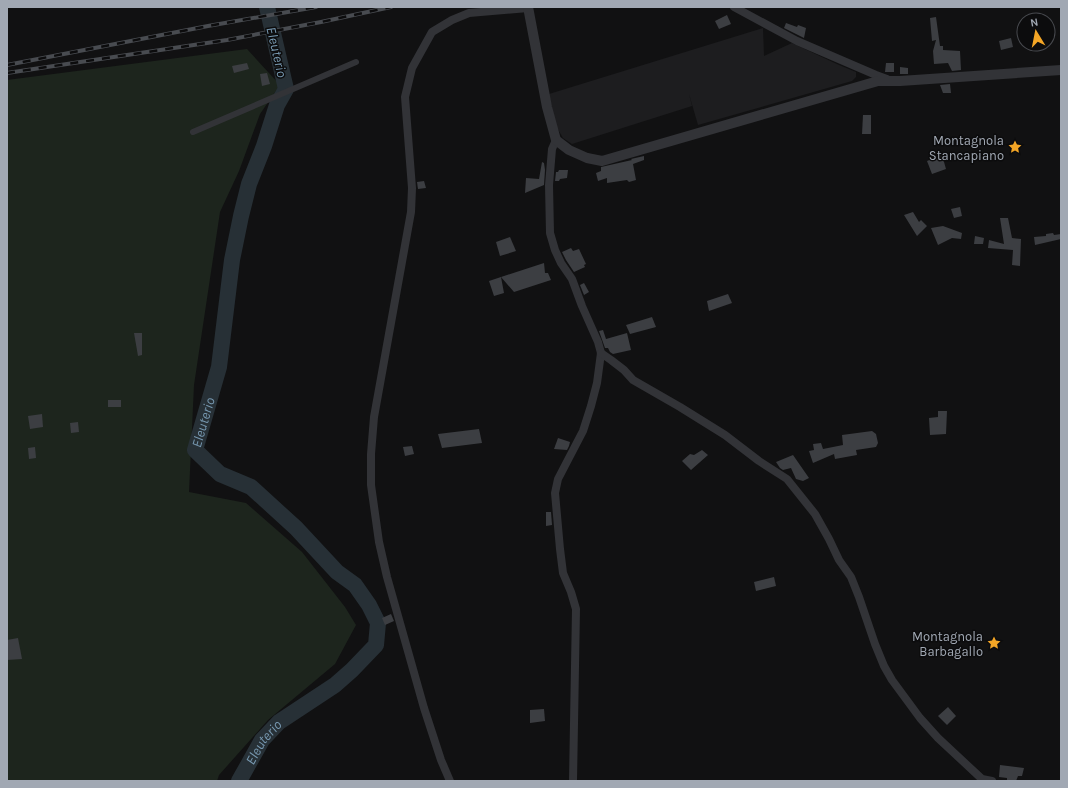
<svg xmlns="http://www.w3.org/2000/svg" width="1068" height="788" font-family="Karla,sans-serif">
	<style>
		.built { fill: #1d1d1f }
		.green { fill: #1d251d }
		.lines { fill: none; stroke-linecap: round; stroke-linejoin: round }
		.river { stroke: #273036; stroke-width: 16 }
		.building { fill: #3c3e42 }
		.pedestrian { stroke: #323337; stroke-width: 6 }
		.minor { stroke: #323337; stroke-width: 8 }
		.tertiary { stroke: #323337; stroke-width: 10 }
		.rail-casing { stroke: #484b50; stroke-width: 4 }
		.rail { stroke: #0c0c0d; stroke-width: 2.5; stroke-dasharray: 8; stroke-linecap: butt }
		.labels { text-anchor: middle; stroke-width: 3; stroke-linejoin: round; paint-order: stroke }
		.poi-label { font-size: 13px; fill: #a1a8b3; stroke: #0c0c0d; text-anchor: end }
		.water-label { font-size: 14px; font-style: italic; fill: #7798b0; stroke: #0c0c0d }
	</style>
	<rect width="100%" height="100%" fill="#111112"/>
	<path class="built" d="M763,28L764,56L792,43L839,65L856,72V77L852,81L698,125L689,94L692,106L572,144L563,138L556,126L549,94Z"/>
	<path class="green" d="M247,49L280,85L260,114L239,171L220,212L194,385L189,492L246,503L302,552L345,607L356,625L335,664L268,720L219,775L217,781H7V80Z"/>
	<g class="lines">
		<path class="river" id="s1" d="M239,781L262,740L279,722L335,685L352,670L376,645L378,623L369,605L355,585L337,572L296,528L251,487L220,474L195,450L219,367L232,260L241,216L249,184L264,146L277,105L286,89L267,7"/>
	</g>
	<g class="building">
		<path d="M727,15L731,24L719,29L715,21Z"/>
		<path d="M936,17L940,46H943V50L960,51L961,70L952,71L948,63L934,64L933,51L936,40L932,41L930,18Z"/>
		<path d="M786,23L797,27L798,25L806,28L804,38L784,28Z"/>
		<path d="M1011,38L1013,47L1001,50L999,41Z"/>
		<path d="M247,63L249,69L234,73L232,66Z"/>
		<path d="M886,63H894V72H885Z"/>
		<path d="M900,67L908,68V74H900Z"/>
		<path d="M267,73L270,84L262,86L260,74Z"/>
		<path d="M950,84L951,93H943L940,85Z"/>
		<path d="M863,115H871V134H862Z"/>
		<path d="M942,155L946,169L932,174L927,161Z"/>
		<path d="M644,156V160L633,164L636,180L629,182L627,180L607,183V178L598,181L596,173L601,171V167L632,160L631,159Z"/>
		<path d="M542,162L544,163L545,170L544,185L525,193L526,178L539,179Z"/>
		<path d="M559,170H568L567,178L560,179L559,181H555L556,172H558Z"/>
		<path d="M424,181L426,188L418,189L417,182Z"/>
		<path d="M960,207L962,216L954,218L951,209Z"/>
		<path d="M913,212L919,222L921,220L927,226L917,236L904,215Z"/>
		<path d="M1000,218H1008L1012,238L1021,239L1020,266L1012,265L1013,250L988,248L989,240L1004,244Z"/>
		<path d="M943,226L962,233L961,239L952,238L938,245L931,228Z"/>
		<path d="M1053,233L1054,235L1061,234V239L1035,245L1034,237L1046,236V234Z"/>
		<path d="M975,236L984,238L983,244H974Z"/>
		<path d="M510,237L516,251L500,256L496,242Z"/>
		<path d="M571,248L573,251L579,249L586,264L584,265L585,267L574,272L566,260L562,252Z"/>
		<path d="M544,263L545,273H548L551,280L514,292L501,277Z"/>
		<path d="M501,277L504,293L494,296L489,281Z"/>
		<path d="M584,283L589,292L584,295L580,285Z"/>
		<path d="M728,294L732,303L709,311L707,301Z"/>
		<path d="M652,317L656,327L630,334L626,325Z"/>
		<path d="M603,330L606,339L627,333L631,350L613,354L610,352L608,348H605L599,331Z"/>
		<path d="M134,333H142V355L138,356Z"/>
		<rect x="108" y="400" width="13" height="7"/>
		<path d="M938,411H947L946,434L930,435L929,418L938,417Z"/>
		<path d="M42,414L43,427L30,429L28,416Z"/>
		<path d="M78,422L79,432L71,433L70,423Z"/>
		<path d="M479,429L482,443L442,448L438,434Z"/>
		<path d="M872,431L876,434L878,443L876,447L856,450L857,455L835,459L834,454L813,463L809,451L814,450L813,444L821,443L823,449L843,445L842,435Z"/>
		<path d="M558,438L570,442L569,446L567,450L554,449Z"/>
		<path d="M412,446L414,454L405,456L403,447Z"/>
		<path d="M35,447L36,458L29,459L28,448Z"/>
		<path d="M702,450L708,455L691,470L682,461L690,454L694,455Z"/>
		<path d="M793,455L809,478L803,481L796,479L791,468L783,470L780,468L776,462Z"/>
		<path d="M546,512H551L552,525L546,526Z"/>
		<path d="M774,577L776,586L756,591L754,582Z"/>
		<path d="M391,614L394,621L385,625L382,618Z"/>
		<path d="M18,638L22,659L7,660V640Z"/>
		<path d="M948,707L956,716L947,725L938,716Z"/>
		<path d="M544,709L545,721L530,723V710Z"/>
		<path d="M1000,765L1024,768L1022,776H1018L1016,781H1007V778L999,777Z"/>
	</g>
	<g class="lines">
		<path class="pedestrian" d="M193,132L356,62"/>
		<g class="minor">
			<path d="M734,7L797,41L876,75L887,79"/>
			<path d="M556,140L552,149L549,185L550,233L555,250L561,263L572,279L582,306L598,342L601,353L597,383L591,406L583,431L558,479L555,493L560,549L563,573L571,592L576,609L573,781"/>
			<path d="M601,353L611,360L624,370L633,380L680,407L725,435L759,461L787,479L815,514L829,539L839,560L851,577L859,597L875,644L884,666L892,680L920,718L938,738L982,779L992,781"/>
			<path d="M450,781L441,760L424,708L387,577L379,542L371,485V454L374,417L411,212L412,188L405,97L412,68L432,32L452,20L469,13L528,8"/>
		</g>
		<path class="tertiary" d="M528,7L547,107L556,140L569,150L587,158L602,161L878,81H900L1061,70"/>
		<g class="rail-casing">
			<g id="rail">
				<path d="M7,65L208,26L316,7"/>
				<path d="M7,73L227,40L321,22L391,7"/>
			</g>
		</g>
		<use href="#rail" class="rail"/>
	</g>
	<defs>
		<g id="sight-bare" transform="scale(1.08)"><path d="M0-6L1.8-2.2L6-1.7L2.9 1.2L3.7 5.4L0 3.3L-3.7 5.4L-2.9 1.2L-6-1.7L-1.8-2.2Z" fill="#f4a626" stroke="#0c0c0d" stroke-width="2.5" paint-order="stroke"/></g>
	</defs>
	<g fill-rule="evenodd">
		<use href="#sight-bare" x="1015" y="147"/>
		<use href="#sight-bare" x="994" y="643"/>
	</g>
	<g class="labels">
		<g class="poi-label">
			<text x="1004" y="145">Montagnola<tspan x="1004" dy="15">Stancapiano</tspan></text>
			<text x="983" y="641">Montagnola<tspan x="983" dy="15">Barbagallo</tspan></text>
		</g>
		<g class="water-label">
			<text transform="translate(277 52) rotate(77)" y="5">Eleuterio</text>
			<text dy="5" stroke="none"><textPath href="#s1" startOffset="503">Eleuterio</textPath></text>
			<text dy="5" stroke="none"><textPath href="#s1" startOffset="46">Eleuterio</textPath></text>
		</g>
	</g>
	<rect width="1068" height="788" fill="none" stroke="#a1a8b3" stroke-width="16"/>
	<g transform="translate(1036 32) rotate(350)"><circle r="19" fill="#0c0c0d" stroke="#484a4f"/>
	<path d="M0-3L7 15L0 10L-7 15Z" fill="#f4a626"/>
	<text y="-6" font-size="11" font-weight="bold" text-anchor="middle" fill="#a1a8b3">N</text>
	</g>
</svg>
